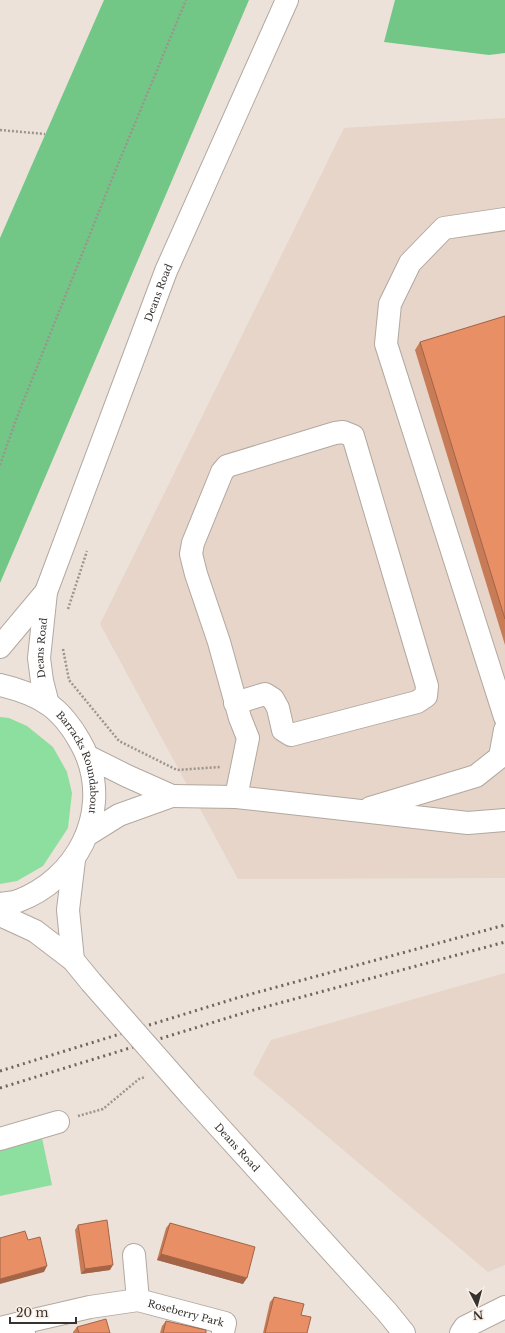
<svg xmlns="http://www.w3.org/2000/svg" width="505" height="1333" font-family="'Libre Baskerville',serif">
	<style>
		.built { fill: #e6d5c8 }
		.green { fill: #8ddf9f }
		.forest { fill: #72c786 }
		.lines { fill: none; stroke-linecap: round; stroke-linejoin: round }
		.minor-casing { stroke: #b2a8a0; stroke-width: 24 }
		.path { stroke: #9c948e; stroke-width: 2.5; stroke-dasharray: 2 2; stroke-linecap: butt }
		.minor { stroke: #fff; stroke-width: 22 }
		.rail { stroke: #6c6662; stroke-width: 3; stroke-dasharray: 2 4; stroke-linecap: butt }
		.minor-bridge-casing { stroke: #b2a8a0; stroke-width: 24; stroke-linecap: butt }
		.minor-bridge { stroke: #fff; stroke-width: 22 }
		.wall { fill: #c87b57 }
		.shaded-wall { fill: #a36447 }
		.building { fill: #e98f65; stroke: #a36447 }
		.labels { text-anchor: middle; stroke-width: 3; stroke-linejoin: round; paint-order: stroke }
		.street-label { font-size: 10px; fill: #36322f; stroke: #faefe6 }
	</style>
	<rect width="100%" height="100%" fill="#ece2d9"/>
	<g class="built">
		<path d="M505,118V878L238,879L100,624L344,128Z"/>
		<path d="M505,973V1265L488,1272L253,1074L271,1040Z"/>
	</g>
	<g class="green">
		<path d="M0,717L9,718L27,726L53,747L67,772L72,793L68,828L43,866L17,881L0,884Z"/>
		<path d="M42,1138L52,1185L0,1196V1150Z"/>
	</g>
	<g class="forest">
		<path d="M104,0H249L0,583V238Z"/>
		<path d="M395,0H505V53L489,55L384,42Z"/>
	</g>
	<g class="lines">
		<g class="minor-casing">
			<g id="minor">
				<path d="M505,219L444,228L410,263L390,304L386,344L505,717"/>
				<path d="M0,647L46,592"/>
				<path id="s1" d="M0,685C17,689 33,694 48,704C60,712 72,727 79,740C82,745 85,751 87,756C110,816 76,879 18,901C12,903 6,903 0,904"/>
				<path d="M235,703L265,694L273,699L278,708L283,730L291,735L417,702L426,696L427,686L353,436L343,432L335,433L227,466L222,472L193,543L191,554L196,574L219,642L240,718L248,738L236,797"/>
				<path id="s2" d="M48,704L42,681L39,658L46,592L166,271L287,0"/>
				<path d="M172,796L236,797L468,823L505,820"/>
				<path d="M370,808L476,776L500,757L505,730"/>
				<path d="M87,835L119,815L172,796L127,776L87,756"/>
				<path d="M0,915L35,931L73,960L91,982"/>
				<path d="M73,960L68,910L74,860"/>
				<path id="s3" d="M191,1096L387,1312L404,1333"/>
				<path d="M0,1139L58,1122"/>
				<path d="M134,1255L138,1300"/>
				<path id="s4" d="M21,1323L90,1307L138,1300L225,1323L223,1332"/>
				<path d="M0,1328L21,1323L24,1333"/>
				<path d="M461,1333L465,1327L505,1307"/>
			</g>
		</g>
		<g class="path">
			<path d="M0,130L45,134"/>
			<path d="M0,465L17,417L116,169L186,0"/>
			<path d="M68,609L87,551"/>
			<path d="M63,649L69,680L119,741L177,770L220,767"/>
			<path d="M78,1116L103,1109L139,1079L145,1077"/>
		</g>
		<use href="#minor" class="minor"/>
		<g class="rail">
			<path d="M0,1071L240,997L505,925"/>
			<path d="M0,1088L250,1011L505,942"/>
		</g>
		<g class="minor-bridge-casing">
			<path id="minor-bridge" d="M91,982L191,1096"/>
		</g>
		<use href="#minor-bridge" class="minor-bridge"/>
	</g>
	<g class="wall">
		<path d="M505,316V645L415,350L420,342Z"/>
		<path d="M170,1223L243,1284L157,1260L166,1228Z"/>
		<path d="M78,1225L110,1270L81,1274L75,1230Z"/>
		<path d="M274,1297L301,1315L307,1333H263L270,1302Z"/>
		<path d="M166,1321L206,1333H160L162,1326Z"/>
		<path d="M77,1327L110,1333H73V1332Z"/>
	</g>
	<g class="shaded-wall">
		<path d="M161,1254L247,1278L243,1284L157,1260Z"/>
		<path d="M113,1265L110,1270L81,1274L85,1269Z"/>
		<path d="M47,1266L44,1272L0,1284V1279Z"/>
	</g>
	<g class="building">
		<path d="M505,316V619L420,342Z"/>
		<path d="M107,1220L113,1265L85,1269L78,1225Z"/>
		<path d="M170,1223L255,1247L247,1278L161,1254Z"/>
		<path d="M25,1231L28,1240L40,1237L47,1266L0,1279V1238Z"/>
		<path d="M274,1297L304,1304L301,1315L311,1317L307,1333H265Z"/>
		<path d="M106,1319L110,1333H79L77,1327Z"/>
		<path d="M166,1321L206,1330V1333H163Z"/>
	</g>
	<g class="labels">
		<g class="street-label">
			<text dy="4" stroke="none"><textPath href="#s2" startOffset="433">Deans Road</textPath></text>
			<text dy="4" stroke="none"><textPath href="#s2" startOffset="57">Deans Road</textPath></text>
			<text dy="4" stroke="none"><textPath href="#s1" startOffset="121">Barracks Roundabout</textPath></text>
			<text dy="4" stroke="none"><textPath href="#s3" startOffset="69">Deans Road</textPath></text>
			<text dy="4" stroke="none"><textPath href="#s4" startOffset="169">Roseberry Park</textPath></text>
		</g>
	</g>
	<g transform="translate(477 1305) rotate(174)" stroke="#faefe6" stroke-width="3" paint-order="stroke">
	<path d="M0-3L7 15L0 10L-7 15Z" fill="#36322f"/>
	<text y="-6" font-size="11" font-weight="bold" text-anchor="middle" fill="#36322f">N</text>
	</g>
	<path d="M10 1317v6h66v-6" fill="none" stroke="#36322f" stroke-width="2"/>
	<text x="16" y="1317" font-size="12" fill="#36322f" stroke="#faefe6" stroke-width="3" paint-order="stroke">20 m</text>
</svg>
